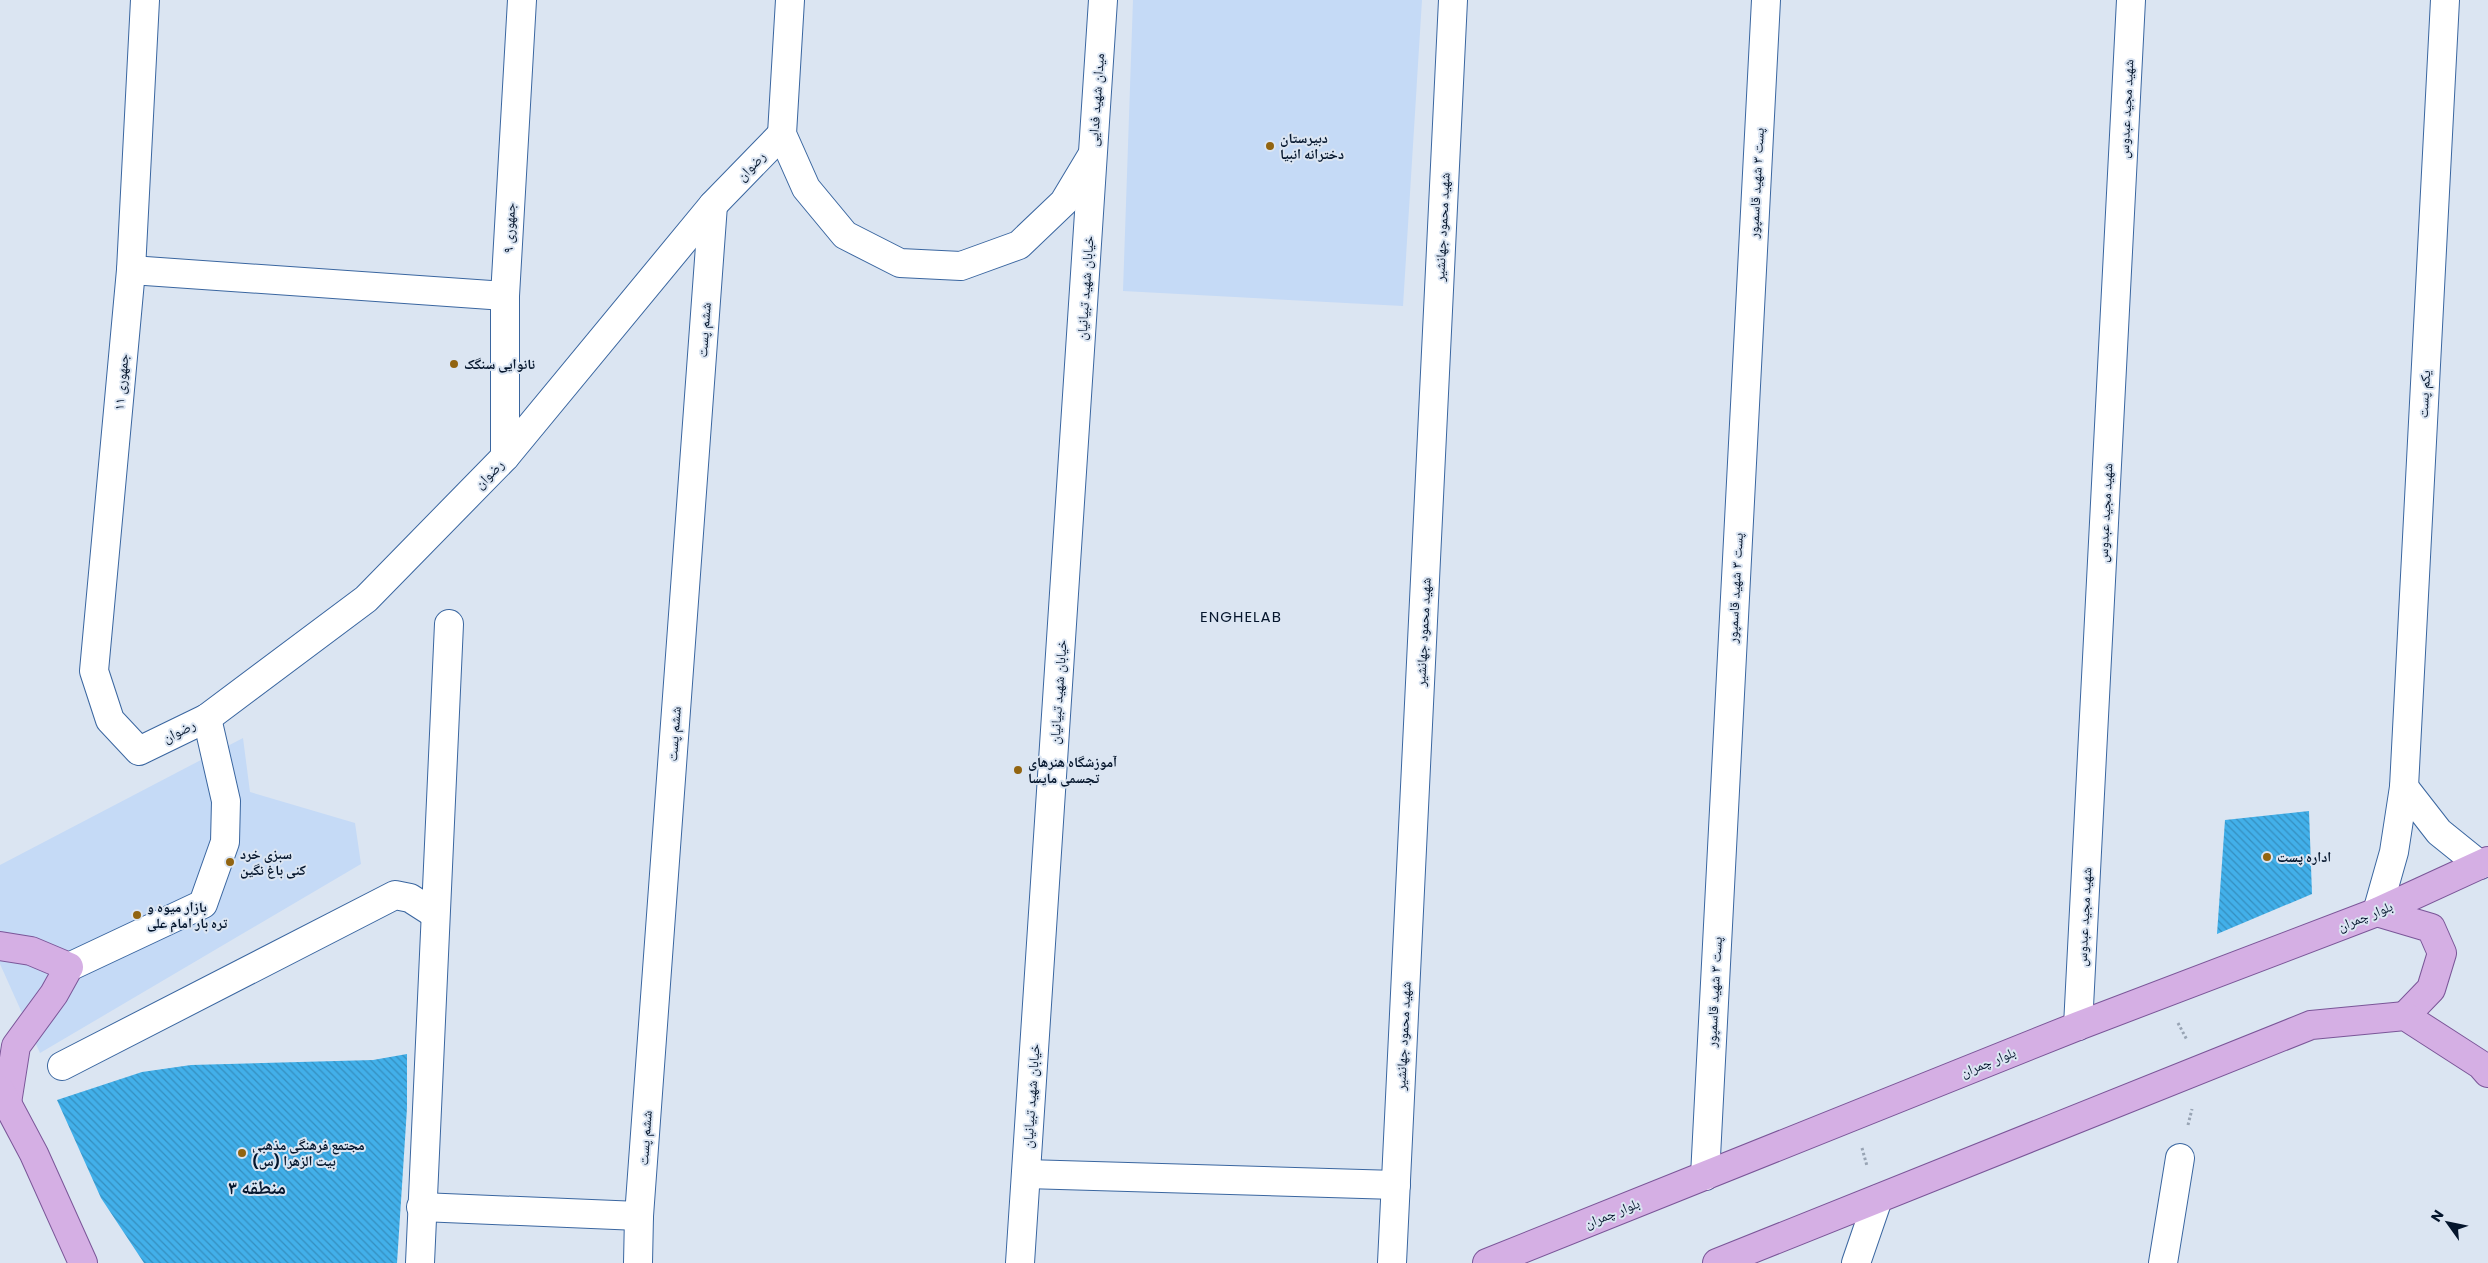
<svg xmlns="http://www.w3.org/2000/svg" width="2488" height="1263" font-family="Poppins,'Noto Naskh Arabic',sans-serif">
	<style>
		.built { fill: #c5daf6 }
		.building { fill: url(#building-back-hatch) }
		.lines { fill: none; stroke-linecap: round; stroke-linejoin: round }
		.minor-casing { stroke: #3a66a0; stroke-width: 30 }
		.major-casing { stroke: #7a5698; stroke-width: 30 }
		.path { stroke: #98a4b4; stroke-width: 3; stroke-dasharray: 2.5 2.5; stroke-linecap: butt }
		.minor { stroke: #fff; stroke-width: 28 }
		.major { stroke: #d5afe4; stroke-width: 28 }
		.poi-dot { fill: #926410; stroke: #dbe5f2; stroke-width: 2 }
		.labels { text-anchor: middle; stroke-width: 4; stroke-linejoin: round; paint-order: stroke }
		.street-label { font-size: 14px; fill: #05162d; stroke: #dbe5f2 }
		.poi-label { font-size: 14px; font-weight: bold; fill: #05162d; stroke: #dbe5f2; text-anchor: start }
		.neighbourhood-label { font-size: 15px; letter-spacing: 1px; fill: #05162d; stroke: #dbe5f2 }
		.district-label { font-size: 19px; font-weight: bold; fill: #05162d; stroke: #dbe5f2 }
	</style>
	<defs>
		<pattern id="building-back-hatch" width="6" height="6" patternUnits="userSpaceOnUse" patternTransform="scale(1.25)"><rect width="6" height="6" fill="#42b0ea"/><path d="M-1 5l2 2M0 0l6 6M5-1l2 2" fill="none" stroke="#358ebe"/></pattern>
	</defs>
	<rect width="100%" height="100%" fill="#dbe5f2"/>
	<g class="built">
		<path d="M1133,0H1422L1403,306L1123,291Z"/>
		<path d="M243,738L250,792L355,823L361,864L40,1053L0,964V865Z"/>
	</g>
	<g class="building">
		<path d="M2309,811L2312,894L2217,934L2225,820Z"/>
		<path d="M407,1054V1108L397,1263H144L101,1198L57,1100L142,1072L191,1065L373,1060Z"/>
	</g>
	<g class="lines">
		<g class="minor-casing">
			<g id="minor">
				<path d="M145,0L131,270L94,671L110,720L139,751L207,718L366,599L505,457L713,205L782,134"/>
				<path d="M790,0L782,134L806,188L845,235L900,263L961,266L1019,245L1064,202L1091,157"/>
				<path d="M131,270L505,296"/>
				<path d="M505,457V296L522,0"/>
				<path d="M2404,787L2445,0"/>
				<path d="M2377,912L2394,852L2404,787L2439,832L2480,865"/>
				<path d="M69,967L203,904L225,842L226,801L207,718"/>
				<path d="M2078,1026L2131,0"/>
				<path d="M62,1066L395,895L410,898L435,914"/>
				<path d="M1026,1174L1396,1185"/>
				<path d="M1705,1176L1766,0"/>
				<path d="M421,1207L639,1216"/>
				<path d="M420,1263L449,624"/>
				<path d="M638,1263L639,1216L713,205"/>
				<path d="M1020,1263L1103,0"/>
				<path d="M1392,1263L1453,0"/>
				<path d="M1856,1263L1878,1199"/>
				<path d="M2163,1263L2180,1158"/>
			</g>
		</g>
		<g class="major-casing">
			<g id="major">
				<path d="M2377,912L2431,928L2442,953L2431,989L2405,1016"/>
				<path d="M0,946L31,951L69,967L54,994L16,1046L7,1103"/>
				<path d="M0,1090L34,1154L83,1263"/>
				<path d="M1487,1263L2078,1026L2377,912L2488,861"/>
				<path d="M1717,1263L2311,1025L2405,1016L2481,1065L2488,1073"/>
			</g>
		</g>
		<g class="path">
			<path d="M2178,1023L2187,1040"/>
			<path d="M2188,1125L2192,1109"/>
			<path d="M1862,1148L1867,1166"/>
		</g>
		<use href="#minor" class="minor"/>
		<use href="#major" class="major"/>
	</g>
	<g class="poi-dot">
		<circle cx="1270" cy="146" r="5"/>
		<circle cx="454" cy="364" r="5"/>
		<circle cx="1018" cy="770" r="5"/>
		<circle cx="2267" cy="857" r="5"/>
		<circle cx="230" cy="862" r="5"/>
		<circle cx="137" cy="915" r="5"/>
		<circle cx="242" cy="1153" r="5"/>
	</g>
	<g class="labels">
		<g class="street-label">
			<text transform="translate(1096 100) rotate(-86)" y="5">میدان شهید فدایی</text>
			<text transform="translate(2126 109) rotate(-87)" y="5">شهید مجید عبدوس</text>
			<text transform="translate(751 166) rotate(-46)" y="5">رضوان</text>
			<text transform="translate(1756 183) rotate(-87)" y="5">پست ۳ شهید قاسمپور</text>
			<text transform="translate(1442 227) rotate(-87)" y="5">شهید محمود جهانشیر</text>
			<text transform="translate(509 228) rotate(-87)" y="5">جمهوری ۹</text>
			<text transform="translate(1085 288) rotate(-86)" y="5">خیابان شهید تبیانیان</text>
			<text transform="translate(704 330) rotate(-86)" y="5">ششم پست</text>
			<text transform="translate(121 382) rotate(-85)" y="5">جمهوری ۱۱</text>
			<text transform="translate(2424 394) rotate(-87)" y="5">یکم پست</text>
			<text transform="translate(489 474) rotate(-45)" y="5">رضوان</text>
			<text transform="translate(2105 513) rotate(-87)" y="5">شهید مجید عبدوس</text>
			<text transform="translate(1735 588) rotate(-87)" y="5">پست ۳ شهید قاسمپور</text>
			<text transform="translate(1423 632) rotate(-87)" y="5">شهید محمود جهانشیر</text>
			<text transform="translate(1058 692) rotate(-86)" y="5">خیابان شهید تبیانیان</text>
			<text transform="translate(179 731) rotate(-26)" y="5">رضوان</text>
			<text transform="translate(674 734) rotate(-86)" y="5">ششم پست</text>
			<text transform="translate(2365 916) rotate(-22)" y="5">بلوار چمران</text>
			<text transform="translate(2084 917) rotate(-87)" y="5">شهید مجید عبدوس</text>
			<text transform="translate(1714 992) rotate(-87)" y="5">پست ۳ شهید قاسمپور</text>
			<text transform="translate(1403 1036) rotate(-87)" y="5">شهید محمود جهانشیر</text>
			<text transform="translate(1988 1062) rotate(-22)" y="5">بلوار چمران</text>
			<text transform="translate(1031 1096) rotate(-86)" y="5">خیابان شهید تبیانیان</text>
			<text transform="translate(645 1138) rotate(-86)" y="5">ششم پست</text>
			<text transform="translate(1612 1213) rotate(-22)" y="5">بلوار چمران</text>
		</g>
		<g class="poi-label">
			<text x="1280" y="143">دبیرستان<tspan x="1280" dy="16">دخترانه انبیا</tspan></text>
			<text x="464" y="369">نانوایی سنگک</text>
			<text x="1028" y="767">آموزشگاه هنرهای<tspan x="1028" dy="16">تجسمی مایسا</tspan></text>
			<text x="240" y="859">سبزی خرد<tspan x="240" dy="16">کنی باغ نگین</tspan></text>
			<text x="2277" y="862">اداره پست</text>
			<text x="147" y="912">بازار میوه و<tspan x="147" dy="16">تره بار امام علی</tspan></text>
			<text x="252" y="1150">مجتمع فرهنگی مذهبی<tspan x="252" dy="16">بیت الزهرا (س)</tspan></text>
		</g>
		<g class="neighbourhood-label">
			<text x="1241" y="622">ENGHELAB</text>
		</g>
		<g class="district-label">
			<text x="257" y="1194">منطقه ۳</text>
		</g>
	</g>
	<g transform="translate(2448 1223) rotate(303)" stroke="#dbe5f2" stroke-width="4" paint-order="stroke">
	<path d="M0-4L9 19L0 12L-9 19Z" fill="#05162d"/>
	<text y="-8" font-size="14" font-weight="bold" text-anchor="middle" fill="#05162d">N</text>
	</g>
</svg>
